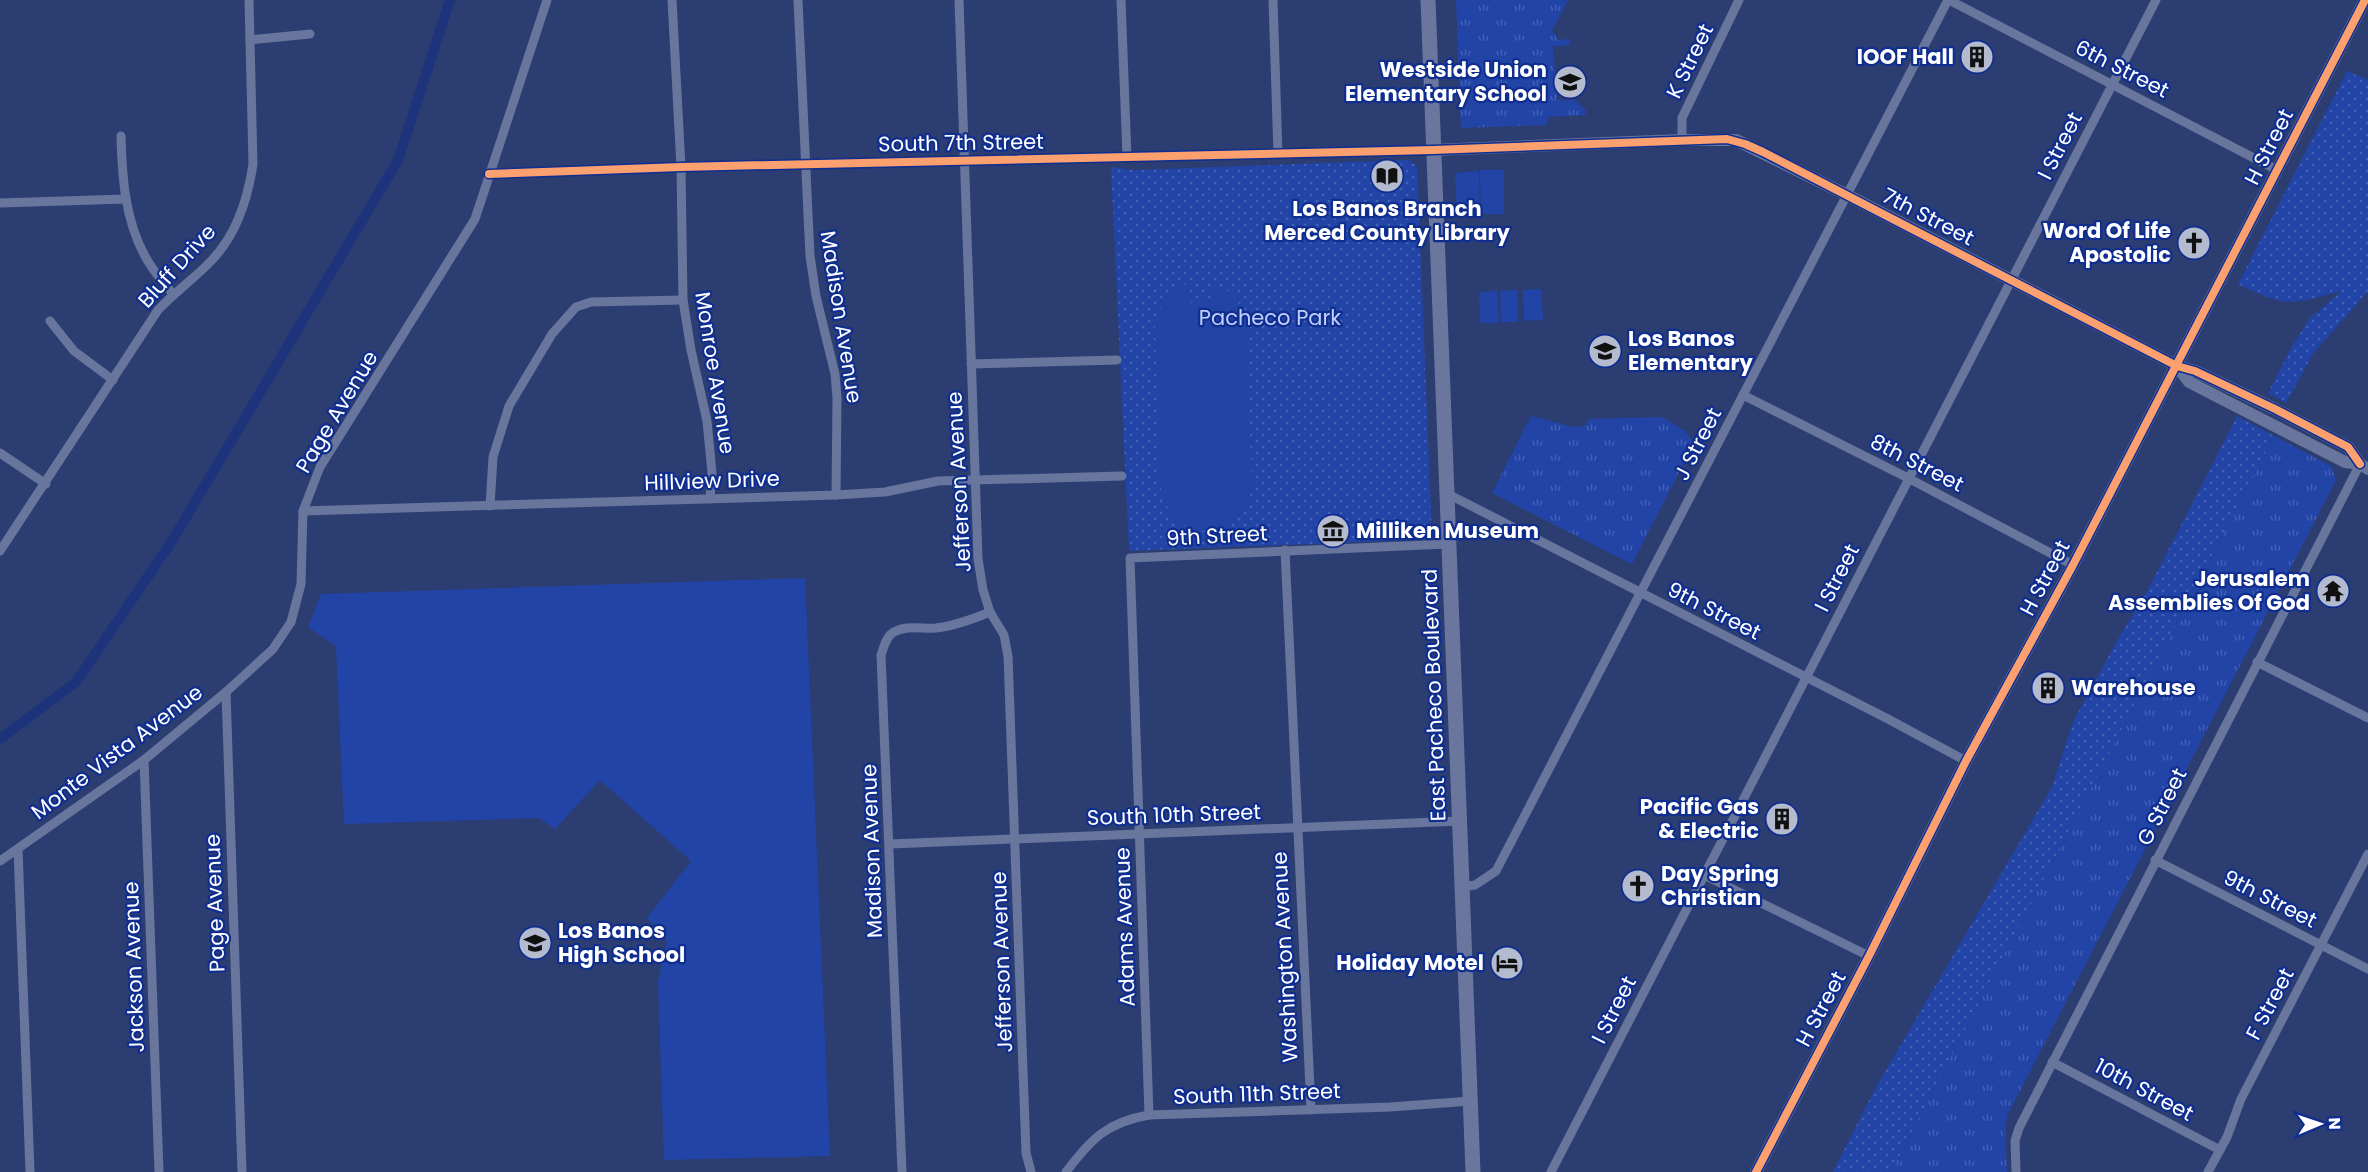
<svg xmlns="http://www.w3.org/2000/svg" width="2368" height="1172" font-family="Poppins,sans-serif">
	<style>
		.grass { fill: url(#grass-tufts) }
		.park { fill: url(#park-dots) }
		.pitch { fill: #2244a7 }
		.lines { fill: none; stroke-linecap: round; stroke-linejoin: round }
		.stream { stroke: #1d337b; stroke-width: 3 }
		.canal { stroke: #1d337b; stroke-width: 10 }
		.minor { stroke: #68769d; stroke-width: 9 }
		.tertiary { stroke: #68769d; stroke-width: 12 }
		.trunk { stroke: #6a769d; stroke-width: 15 }
		.cycleway-casing { stroke: #0f2e8f; stroke-width: 11 }
		.cycleway { stroke: #fca06f; stroke-width: 8 }
		.labels { text-anchor: middle; stroke-width: 4.5; stroke-linejoin: round; paint-order: stroke }
		.poi-label { font-size: 21px; font-weight: bold; fill: #fff; stroke: #0f2e8f; text-anchor: end }
		.street-label { font-size: 21px; fill: #fff; stroke: #0f2e8f }
		.park-label { font-size: 21px; fill: #c0cffe; stroke: #0f2e8f }
	</style>
	<defs>
		<pattern id="grass-tufts" width="24" height="20" patternUnits="userSpaceOnUse" patternTransform="scale(1.5)"><rect width="24" height="20" fill="#2244a7"/><path d="M3 7l-1-3M5 7V3M7 7l1-3M15 17l-1-3M17 17v-4M19 17l1-3" fill="none" stroke="#4360b4"/></pattern>
		<pattern id="park-dots" width="8" height="8" patternUnits="userSpaceOnUse" patternTransform="scale(1.5)"><rect width="8" height="8" fill="#2244a7"/><path d="M2 2h.1M6 6h.1" fill="none" stroke="#4360b4" stroke-width="1.8" stroke-linecap="round"/></pattern>
	</defs>
	<rect width="100%" height="100%" fill="#2c3d72"/>
	<g class="grass">
		<path d="M1456,0H1568L1552,30L1558,40L1569,39L1570,45L1553,46L1557,100H1576L1586,111L1585,115L1547,117V125L1461,128Z"/>
		<path d="M1531,416L1573,427L1585,426L1589,419L1662,417L1685,431L1694,443L1632,564L1492,493Z"/>
		<path d="M2274,436L2331,466L2336,480L2008,1114L2005,1127L2007,1172H1891Z"/>
	</g>
	<g class="park">
		<path d="M2347,71L2368,80V291L2313,354L2286,403L2268,393L2290,350L2309,319L2342,291C2290,304 2288,309 2238,284Z"/>
		<path d="M1409,160L1417,166L1432,539L1129,551L1111,167L1135,170Z"/>
		<path d="M2237,416L2274,436L1891,1172H1833L1876,1087L2052,787L2073,722L2117,641L2150,586Z"/>
	</g>
	<g class="pitch">
		<path d="M1480,170H1504V214H1481Z"/>
		<path d="M1479,171L1480,214L1457,215L1455,173Z"/>
		<path d="M1211,283C1231,289 1240,301 1246,320L1252,487C1243,543 1177,547 1161,492L1155,324C1161,304 1168,292 1187,284L1189,303L1212,301Z"/>
		<path d="M1541,289L1543,320L1524,321L1523,290Z"/>
		<path d="M1517,290L1518,322H1501L1500,291Z"/>
		<path d="M1497,291L1499,323H1480L1479,292Z"/>
		<path d="M805,578L830,1156L664,1160L658,981L667,941L647,918L691,861L600,780L555,829L539,818L344,824L336,646L308,627L321,594Z"/>
	</g>
	<g class="lines">
		<path class="stream" d="M139,591L144,585"/>
		<path class="canal" d="M0,739L76,682L172,541L398,160L450,0"/>
		<g class="minor">
			<path d="M672,0L681,167L683,300L691,350L707,421L712,473L710,499"/>
			<path d="M798,0L810,256L816,296L835,374L837,398L836,495"/>
			<path d="M959,0L978,559L983,590L990,612L1004,635L1008,656L1026,1153L1031,1172"/>
			<path d="M1121,0L1127,157"/>
			<path d="M1273,0L1278,154"/>
			<path d="M1949,0L2277,170"/>
			<path d="M250,40L310,34"/>
			<path d="M121,136C122,177 125,220 145,256C152,270 163,282 173,294"/>
			<path d="M1682,140V118L1739,0"/>
			<path d="M489,174L681,167L1433,150"/>
			<path d="M0,203L126,199"/>
			<path d="M50,321L74,351L113,380"/>
			<path d="M971,364L1117,360"/>
			<path d="M1743,395L1908,478L2073,565"/>
			<path d="M0,453L46,484"/>
			<path d="M1446,493L1888,719L1966,761"/>
			<path d="M490,506L493,457L509,406L552,334L576,307L591,302L683,300"/>
			<path d="M303,511L836,495L885,492L938,481L1122,476"/>
			<path d="M1285,550L1311,1110"/>
			<path d="M0,551L158,310C175,292 195,278 212,260C237,234 248,198 253,164L249,0"/>
			<path d="M2257,662L2368,718"/>
			<path d="M144,760L159,1172"/>
			<path d="M890,844L1460,821"/>
			<path d="M18,849L30,1172"/>
			<path d="M2155,860L2368,969"/>
			<path d="M0,861L144,760L226,692"/>
			<path d="M1704,875L1869,956"/>
			<path d="M1463,887L1475,885L1496,871L1948,0"/>
			<path d="M2052,1062L2220,1150"/>
			<path d="M1149,1115L1130,558L1448,544"/>
			<path d="M242,1172L226,692L273,649L291,622L301,584L303,511L320,467L475,219L547,0"/>
			<path d="M902,1172L881,655C884,647 886,636 894,632C906,625 923,629 936,628C955,626 973,619 990,612"/>
			<path d="M1066,1172C1091,1139 1107,1122 1149,1115L1390,1107L1471,1101"/>
			<path d="M1551,1172L2156,0"/>
			<path d="M2016,1172L2015,1141L2019,1128L2360,464"/>
			<path d="M2208,1172L2227,1137L2241,1099L2368,854"/>
		</g>
		<g class="tertiary">
			<path d="M1433,150L1682,140H1736L1847,195L2177,366L2195,371L2275,409L2348,447L2360,464"/>
			<path d="M2177,366L2189,382L2345,462L2360,464L2368,469"/>
			<path d="M1756,1172L1869,956L1966,761L2073,565L2365,0"/>
		</g>
		<path class="trunk" d="M1428,0L1473,1172"/>
		<g class="cycleway-casing">
			<g id="cycleway">
				<path d="M489,174L681,167L1433,150L1727,139L1745,144L1763,152L2177,366L2195,371L2275,409L2348,447L2360,464"/>
				<path d="M1756,1172L1869,956L1966,761L2073,565L2365,0"/>
			</g>
		</g>
		<use href="#cycleway" class="cycleway"/>
	</g>
	<defs>
		<g id="building-disc" transform="scale(1.725)"><circle r="9.5" fill="#b5bbce" stroke="#0f2e8f"/><path d="M-4-6H4V6H1V3H-1V6H-4ZM-2.5-4.3h1.7v1.8h-1.7ZM.8-4.3h1.7v1.8H.8ZM-2.5-1h1.7V.8h-1.7ZM.8-1h1.7V.8H.8Z" fill="#111"/></g>
		<g id="school-disc" transform="scale(1.725)"><circle r="9.5" fill="#b5bbce" stroke="#0f2e8f"/><path d="M0-5L7-2L0 1L-7-2ZM-4 1L0 2.5L4 1V4Q0 6-4 4Z" fill="#111"/></g>
		<g id="library-disc" transform="scale(1.725)"><circle r="9.5" fill="#b5bbce" stroke="#0f2e8f"/><path d="M-6-4Q-3-5.5-.7-3.5V5Q-3 3-6 4ZM6-4Q3-5.5 .7-3.5V5Q3 3 6 4Z" fill="#111"/></g>
		<g id="church-disc" transform="scale(1.725)"><circle r="9.5" fill="#b5bbce" stroke="#0f2e8f"/><path d="M-1.2-6h2.4v3.5h3.3v2.4h-3.3V6h-2.4V-.1h-3.3v-2.4h3.3Z" fill="#111"/></g>
		<g id="museum-disc" transform="scale(1.725)"><circle r="9.5" fill="#b5bbce" stroke="#0f2e8f"/><path d="M0-6L6-3V-2H-6V-3ZM-5-1h2V3h-2ZM-1-1h2V3h-2ZM3-1h2V3H3ZM-6 4H6V6H-6Z" fill="#111"/></g>
		<g id="temple-disc" transform="scale(1.725)"><circle r="9.5" fill="#b5bbce" stroke="#0f2e8f"/><path d="M0-6L5-2H3V0L6.5 2.5H4V6H1.5V3h-3V6H-4V2.5H-6.5L-3 0V-2H-5Z" fill="#111"/></g>
		<g id="hotel-disc" transform="scale(1.725)"><circle r="9.5" fill="#b5bbce" stroke="#0f2e8f"/><path d="M-6-4.5h1.5V1H6V5H4.5V3h-9V5H-6ZM-4 0a1.8 1.8 0 1 1 3.6 0ZM.5 0V-2.5h3Q6-2.5 6 0Z" fill="#111"/></g>
	</defs>
	<g fill-rule="evenodd">
		<use href="#building-disc" x="1977" y="57"/>
		<use href="#school-disc" x="1570" y="82"/>
		<use href="#library-disc" x="1387" y="176"/>
		<use href="#church-disc" x="2194" y="243"/>
		<use href="#school-disc" x="1605" y="351"/>
		<use href="#museum-disc" x="1333" y="531"/>
		<use href="#temple-disc" x="2333" y="591"/>
		<use href="#building-disc" x="2048" y="688"/>
		<use href="#building-disc" x="1782" y="819"/>
		<use href="#church-disc" x="1638" y="886"/>
		<use href="#school-disc" x="535" y="943"/>
		<use href="#hotel-disc" x="1507" y="963"/>
	</g>
	<g class="labels">
		<g class="poi-label">
			<text x="1954" y="64">IOOF Hall</text>
			<text x="1547" y="77">Westside Union<tspan x="1547" dy="24">Elementary School</tspan></text>
			<text x="1387" y="216" text-anchor="middle">Los Banos Branch<tspan x="1387" dy="24">Merced County Library</tspan></text>
			<text x="2171" y="238">Word Of Life<tspan x="2171" dy="24">Apostolic</tspan></text>
			<text x="1628" y="346" text-anchor="start">Los Banos<tspan x="1628" dy="24">Elementary</tspan></text>
			<text x="1356" y="538" text-anchor="start">Milliken Museum</text>
			<text x="2310" y="586">Jerusalem<tspan x="2310" dy="24">Assemblies Of God</tspan></text>
			<text x="2071" y="695" text-anchor="start">Warehouse</text>
			<text x="1759" y="814">Pacific Gas<tspan x="1759" dy="24">&amp; Electric</tspan></text>
			<text x="1661" y="881" text-anchor="start">Day Spring<tspan x="1661" dy="24">Christian</tspan></text>
			<text x="558" y="938" text-anchor="start">Los Banos<tspan x="558" dy="24">High School</tspan></text>
			<text x="1484" y="970">Holiday Motel</text>
		</g>
		<g class="street-label">
			<text transform="translate(1690 61) rotate(-64)" y="7">K Street</text>
			<text transform="translate(2122 69) rotate(27)" y="7">6th Street</text>
			<text transform="translate(961 143) rotate(-1)" y="7">South 7th Street</text>
			<text transform="translate(2060 146) rotate(-63)" y="7">I Street</text>
			<text transform="translate(2269 147) rotate(-63)" y="7">H Street</text>
			<text transform="translate(1928 217) rotate(27)" y="7">7th Street</text>
			<text transform="translate(177 266) rotate(-48)" y="7">Bluff Drive</text>
			<text transform="translate(841 317) rotate(81)" y="7">Madison Avenue</text>
			<text transform="translate(715 373) rotate(81)" y="7">Monroe Avenue</text>
			<text transform="translate(337 412) rotate(-59)" y="7">Page Avenue</text>
			<text transform="translate(1698 444) rotate(-63)" y="7">J Street</text>
			<text transform="translate(1917 463) rotate(27)" y="7">8th Street</text>
			<text transform="translate(712 481) rotate(-2)" y="7">Hillview Drive</text>
			<text transform="translate(959 482) rotate(-93)" y="7">Jefferson Avenue</text>
			<text transform="translate(1217 536) rotate(-3)" y="7">9th Street</text>
			<text transform="translate(1837 578) rotate(-63)" y="7">I Street</text>
			<text transform="translate(2045 578) rotate(-62)" y="7">H Street</text>
			<text transform="translate(1714 611) rotate(27)" y="7">9th Street</text>
			<text transform="translate(1434 695) rotate(-92)" y="7">East Pacheco Boulevard</text>
			<text transform="translate(117 752) rotate(-37)" y="7">Monte Vista Avenue</text>
			<text transform="translate(2162 807) rotate(-63)" y="7">G Street</text>
			<text transform="translate(1174 815) rotate(-2)" y="7">South 10th Street</text>
			<text transform="translate(872 851) rotate(-92)" y="7">Madison Avenue</text>
			<text transform="translate(2270 899) rotate(27)" y="7">9th Street</text>
			<text transform="translate(215 903) rotate(-92)" y="7">Page Avenue</text>
			<text transform="translate(1125 927) rotate(-92)" y="7">Adams Avenue</text>
			<text transform="translate(1285 957) rotate(-93)" y="7">Washington Avenue</text>
			<text transform="translate(1002 962) rotate(-92)" y="7">Jefferson Avenue</text>
			<text transform="translate(134 967) rotate(-92)" y="7">Jackson Avenue</text>
			<text transform="translate(2270 1004) rotate(-62)" y="7">F Street</text>
			<text transform="translate(1821 1009) rotate(-62)" y="7">H Street</text>
			<text transform="translate(1614 1010) rotate(-63)" y="7">I Street</text>
			<text transform="translate(2144 1090) rotate(28)" y="7">10th Street</text>
			<text transform="translate(1257 1094) rotate(-2)" y="7">South 11th Street</text>
		</g>
		<g class="park-label">
			<text x="1270" y="325">Pacheco Park</text>
		</g>
	</g>
	<g transform="translate(2320 1124) rotate(88)" stroke="#0f2e8f" stroke-width="4.5" paint-order="stroke">
	<path d="M0-4.5L10 22L0 15L-10 22Z" fill="#ffffff"/>
	<text y="-9" font-size="16" font-weight="bold" text-anchor="middle" fill="#ffffff">N</text>
	</g>
</svg>
